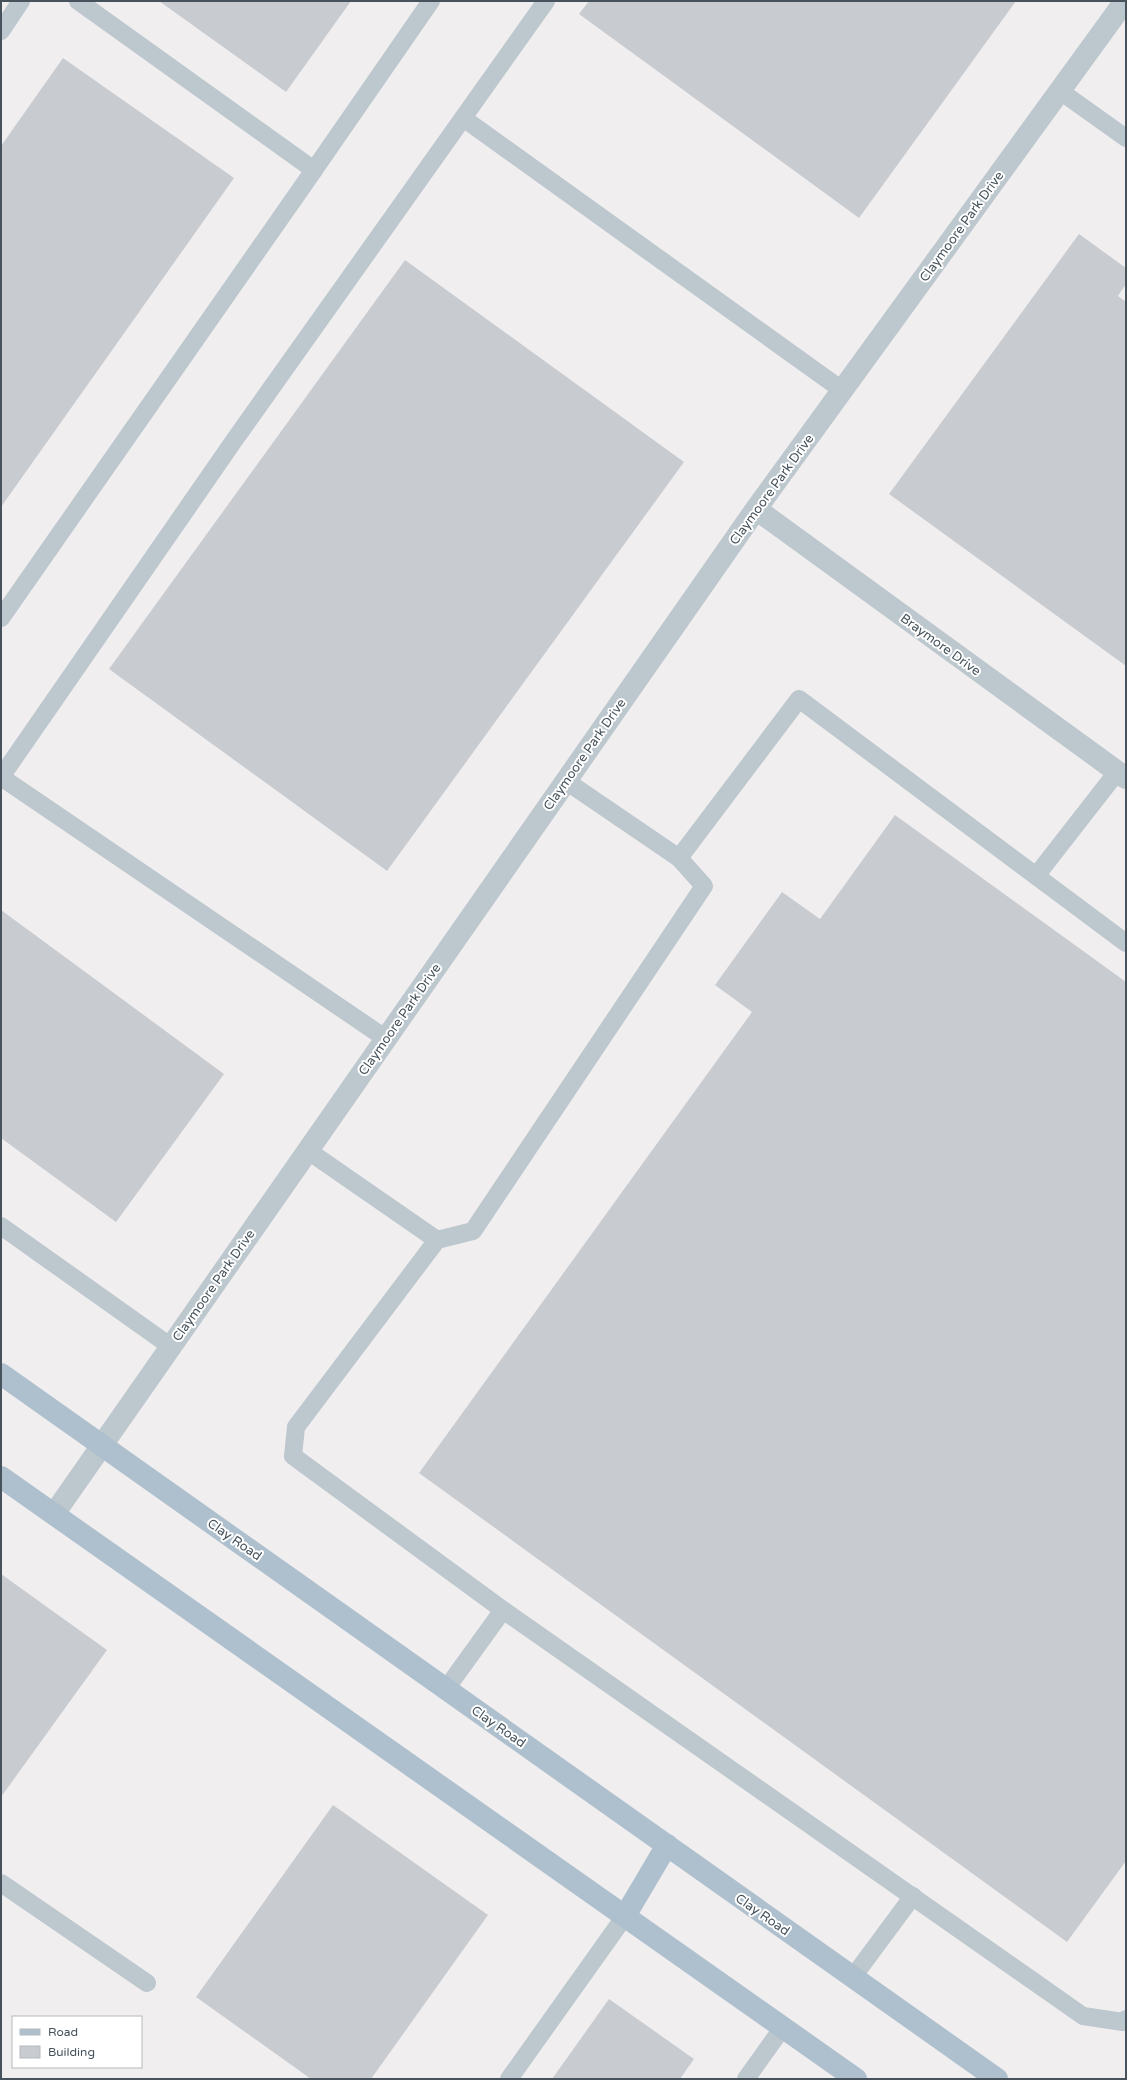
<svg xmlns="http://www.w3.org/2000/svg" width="1127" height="2080" font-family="'Varela Round',sans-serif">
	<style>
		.building { fill: #c8ccd1 }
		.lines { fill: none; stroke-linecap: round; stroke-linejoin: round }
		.service { stroke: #bcc7ce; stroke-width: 18 }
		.minor { stroke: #bcc7ce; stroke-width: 22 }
		.primary { stroke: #aec0ce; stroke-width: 22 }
		.labels { text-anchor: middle; stroke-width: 4; stroke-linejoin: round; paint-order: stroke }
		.street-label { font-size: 13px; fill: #46535c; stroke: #fff }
	</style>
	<rect width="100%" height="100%" fill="#f1eeef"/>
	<g class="building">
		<path d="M159,1H351L286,92Z"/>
		<path d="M589,1H1016L859,218L579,14Z"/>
		<path d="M63,58L234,178L1,507V146Z"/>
		<path d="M1079,234L1126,268V284L1118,296L1126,302V666L889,494Z"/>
		<path d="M405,260L684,462L387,871L109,669Z"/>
		<path d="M895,815L1126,982V1861L1067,1942L419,1473L752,1012L715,985L782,892L820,919Z"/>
		<path d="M1,910L224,1074L116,1222L1,1138Z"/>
		<path d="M1,1574L107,1650L1,1797Z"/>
		<path d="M333,1805L488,1915L371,2079H311L196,1997Z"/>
		<path d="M609,1999L694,2059L680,2079H552Z"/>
	</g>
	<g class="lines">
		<g class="service">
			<path d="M1,31L21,1"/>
			<path d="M1060,91L1126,138"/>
			<path d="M463,118L842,390"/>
			<path d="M314,170L431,1"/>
			<path d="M1,618L314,170L78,1"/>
			<path d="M566,781L679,858"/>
			<path d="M1036,876L1117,772"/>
			<path d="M1126,943L799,699L679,858L704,886L473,1231L437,1240L296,1427L293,1456L503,1610L1083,2016L1123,2022L1126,2019"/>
			<path d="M385,1038L1,777L233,442L546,1"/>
			<path d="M307,1150L437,1240"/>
			<path d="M1,1226L170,1346"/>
			<path d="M446,1689L503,1610"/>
			<path d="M1,1883L147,1983"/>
			<path d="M853,1977L913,1896"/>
			<path d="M509,2079L625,1916"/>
			<path d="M746,2079L783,2027"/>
		</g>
		<g class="minor">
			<path d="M756,509L1126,778"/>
			<path d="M54,1514L756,509L1125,1"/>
		</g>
		<g class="primary">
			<path d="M1,1374L997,2079"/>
			<path d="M1,1477L856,2079"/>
			<path d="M625,1916L667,1845"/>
		</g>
	</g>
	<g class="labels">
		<g class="street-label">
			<text transform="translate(961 226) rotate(-54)" y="5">Claymoore Park Drive</text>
			<text transform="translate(771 489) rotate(-54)" y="5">Claymoore Park Drive</text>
			<text transform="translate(941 644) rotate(36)" y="5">Braymore Drive</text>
			<text transform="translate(584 754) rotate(-55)" y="5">Claymoore Park Drive</text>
			<text transform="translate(399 1019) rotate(-55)" y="5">Claymoore Park Drive</text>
			<text transform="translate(213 1285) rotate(-55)" y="5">Claymoore Park Drive</text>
			<text transform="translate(235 1539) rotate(35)" y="5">Clay Road</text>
			<text transform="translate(499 1726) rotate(35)" y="5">Clay Road</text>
			<text transform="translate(763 1914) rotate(35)" y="5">Clay Road</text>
		</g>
	</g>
	<rect width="1127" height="2080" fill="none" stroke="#46535c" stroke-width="4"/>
	<rect x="12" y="2016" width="130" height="52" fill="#ffffff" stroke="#b5babe"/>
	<rect x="20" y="2029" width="20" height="6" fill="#aec0ce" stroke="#b5babe"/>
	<text x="48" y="2036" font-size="12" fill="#46535c">Road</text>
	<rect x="20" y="2046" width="20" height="12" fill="#c8ccd1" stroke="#b5babe"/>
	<text x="48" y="2056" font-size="12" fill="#46535c">Building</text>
</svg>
